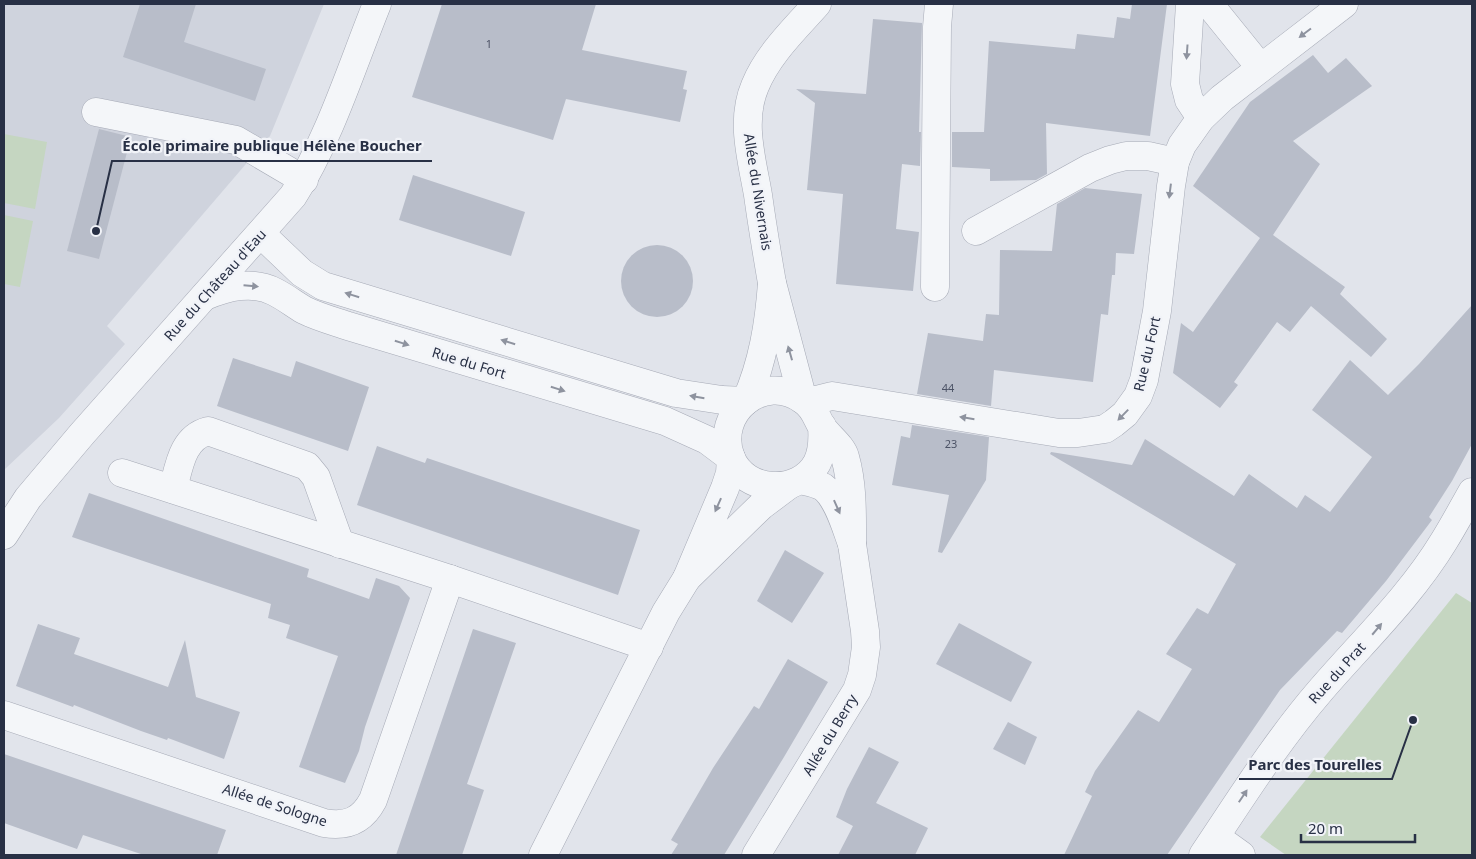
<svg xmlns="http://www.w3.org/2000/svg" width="1476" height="859" font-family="'Noto Sans',sans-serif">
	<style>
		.built { fill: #cfd3dd }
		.green { fill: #c5d6c1 }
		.building { fill: #b8bdc9 }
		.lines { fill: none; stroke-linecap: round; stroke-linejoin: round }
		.minor-casing { stroke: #a6aab6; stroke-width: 29 }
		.minor { stroke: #f4f6f9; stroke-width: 28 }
		.oneway { fill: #8e939f }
		.labels { text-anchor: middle; stroke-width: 4.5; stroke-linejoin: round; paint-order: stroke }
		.number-label { font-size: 11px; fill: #4c5366 }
		.street-label { font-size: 14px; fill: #283045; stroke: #f1f3f8 }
		.leader { fill: none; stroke: #283045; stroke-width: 2 }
		.callout-dot { fill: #283045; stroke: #f1f3f8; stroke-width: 2 }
		.callout-label { font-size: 15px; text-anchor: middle; font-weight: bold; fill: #283045; stroke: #f1f3f8; stroke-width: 4.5; stroke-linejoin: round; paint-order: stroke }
	</style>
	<rect width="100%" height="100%" fill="#e1e4eb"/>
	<path class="built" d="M4,4H324L270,136L107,326L125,344L59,418L4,470Z"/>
	<g class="green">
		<path d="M4,134L47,142L35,209L4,203Z"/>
		<path d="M4,215L33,221L20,287L4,284Z"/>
		<path d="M1456,593L1472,603V855H1286L1260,837Z"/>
	</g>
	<g class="building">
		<path d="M140,4H196L184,42L266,69L255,101L123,57Z"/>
		<path d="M442,4H596L582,50L687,71L683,89L687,90L680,122L566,99L553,140L412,97Z"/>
		<path d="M1132,4H1167L1150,136L1046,123L1047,174L1036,180L990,181V169L952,167V132H984L989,41L1075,49L1077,34L1114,38L1117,17L1130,19Z"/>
		<path d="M873,19L922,23L919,132H921L920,166L902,164L896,229L919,232L913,291L836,284L843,194L807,190L815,103L796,89L866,94Z"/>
		<path d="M1313,55L1328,73L1346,58L1372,86L1293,141L1320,164L1273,235L1345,287L1340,294L1387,339L1371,357L1311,306L1290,332L1277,322L1234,382L1238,385L1220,408L1173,373L1181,323L1193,332L1260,238L1193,186L1250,102Z"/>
		<path d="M99,129L131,137L99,259L67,251Z"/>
		<path d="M413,175L525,212L511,256L399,220Z"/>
		<path d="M1085,188L1142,194L1134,254L1116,253L1115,275H1112L1108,315L1101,314L1093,382L994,370L991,406L917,394L928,333L983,341L986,314L999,315L1000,250L1052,251L1057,204Z"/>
		<circle cx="657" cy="281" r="36"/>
		<path d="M1472,305V444L1452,481L1429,517L1432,520L1386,581L1342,633L1337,631L1280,690L1167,855H1064L1092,796L1085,792L1095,771L1138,710L1159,722L1192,669L1166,654L1197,608L1208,614L1236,564L1050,454L1051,452L1132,465L1145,439L1234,496L1249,474L1297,508L1305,495L1330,512L1372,457L1312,410L1350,360L1388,395L1419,364Z"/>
		<path d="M233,358L291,377L296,361L369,387L348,451L217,406Z"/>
		<path d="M912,425L989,437L986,480L942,553L938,552L949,495L892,485L901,436L910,438Z"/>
		<path d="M377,446L425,463L427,458L640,530L618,595L357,505Z"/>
		<path d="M89,493L309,569L307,577L369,599L376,578L399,586L410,598L365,727L359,751L345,783L299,767L338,656L286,638L290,625L268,618L271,604L72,537Z"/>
		<path d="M785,550L824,573L792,623L757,601Z"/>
		<path d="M959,623L1032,662L1011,702L936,664Z"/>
		<path d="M38,624L80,638L74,654L168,687L185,640L196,697L240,712L224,759L168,738L167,740L141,731L74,705L73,707L16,686Z"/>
		<path d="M473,629L516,643L467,784L484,790L462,855H396Z"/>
		<path d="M788,659L828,682L784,757L724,855H671L678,844L671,840L713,768L754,706L759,709Z"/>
		<path d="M1008,722L1037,737L1025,765L993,749Z"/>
		<path d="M869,747L899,762L876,803L928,828L915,855H838L853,826L836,817L847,789Z"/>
		<path d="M4,754L226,830L217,855H144L83,835L77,849L4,823Z"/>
	</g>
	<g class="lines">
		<g class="minor-casing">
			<g id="minor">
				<path d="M1190,4L1185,84L1189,100L1201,118"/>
				<path d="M1209,4L1260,67"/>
				<path d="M96,112L236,140L304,180"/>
				<path d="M976,231L1090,168L1110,160L1126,156H1148L1175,162"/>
				<path d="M261,234L302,273L323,286L676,393L722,400L746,401C763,362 769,324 772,283L803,400H816L832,396L1059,433H1078L1105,429L1114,423L1125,414L1138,396L1144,380L1157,311L1171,186L1175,162L1182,145L1201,118L1222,98L1344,4"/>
				<path d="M772,283C767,254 762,224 758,195C752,160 740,121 755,86C768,54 795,29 817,4"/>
				<path d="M935,287L937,27L939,4"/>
				<path d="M205,296C227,287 252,280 275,292C285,297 294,304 304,310C318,317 333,321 348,326L665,421L707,440L731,458L730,473L725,488L687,578L761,506L789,485"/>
				<path d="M122,473L450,579L649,647"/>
				<path d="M800,480C808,482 816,483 823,487C838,498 846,528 852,544C852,515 853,485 845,457C842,446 829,437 822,427C816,417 814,407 803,400C764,371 713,413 731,458C745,493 799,496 817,463C823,451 823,439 822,426"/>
				<path d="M173,489C179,467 182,438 208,431L307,466L316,477L340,544"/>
				<path d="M4,535L28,498L82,434L293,196C329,140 352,66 377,4"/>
				<path d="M4,715L324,823C347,827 362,821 373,800L450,579"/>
				<path d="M1216,837L1241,855"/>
				<path d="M543,855L666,612L687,578"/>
				<path d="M756,855L857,690L862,675L866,647L865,631L852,544"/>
				<path d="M1203,855C1240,800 1276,742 1320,691C1362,642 1410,597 1444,541C1454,525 1463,508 1472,492"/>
			</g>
		</g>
		<use href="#minor" class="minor"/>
	</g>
	<defs><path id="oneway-solid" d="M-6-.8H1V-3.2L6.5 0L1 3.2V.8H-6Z" transform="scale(1.25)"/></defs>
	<g class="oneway">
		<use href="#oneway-solid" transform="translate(1305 33) rotate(143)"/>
		<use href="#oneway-solid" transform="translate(1187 52) rotate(94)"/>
		<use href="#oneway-solid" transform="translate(1170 191) rotate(97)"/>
		<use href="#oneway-solid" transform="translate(251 286) rotate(5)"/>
		<use href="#oneway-solid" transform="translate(352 295) rotate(-163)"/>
		<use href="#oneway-solid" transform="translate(508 342) rotate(-163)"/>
		<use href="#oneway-solid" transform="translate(402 343) rotate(17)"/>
		<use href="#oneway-solid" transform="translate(790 353) rotate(-106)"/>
		<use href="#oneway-solid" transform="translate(558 389) rotate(17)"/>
		<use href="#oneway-solid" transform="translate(697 397) rotate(-170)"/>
		<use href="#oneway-solid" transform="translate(1123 415) rotate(134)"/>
		<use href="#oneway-solid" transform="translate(967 418) rotate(-171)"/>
		<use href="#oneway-solid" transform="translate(718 505) rotate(114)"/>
		<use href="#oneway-solid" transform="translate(837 507) rotate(66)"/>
		<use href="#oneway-solid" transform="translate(1377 629) rotate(-50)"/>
		<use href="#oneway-solid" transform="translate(1243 796) rotate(-56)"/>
	</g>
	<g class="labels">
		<g class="number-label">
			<text x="489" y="48">1</text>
			<text x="948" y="392">44</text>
			<text x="951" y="448">23</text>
		</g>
		<g class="street-label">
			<text transform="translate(758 192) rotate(81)" y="5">Allée du Nivernais</text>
			<text transform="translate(215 285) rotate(-48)" y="5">Rue du Château d'Eau</text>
			<text transform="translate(1147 354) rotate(-77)" y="5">Rue du Fort</text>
			<text transform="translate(469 363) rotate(17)" y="5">Rue du Fort</text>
			<text transform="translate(1337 673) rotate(-48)" y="5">Rue du Prat</text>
			<text transform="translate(830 735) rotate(-59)" y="5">Allée du Berry</text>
			<text transform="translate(275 805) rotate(18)" y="5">Allée de Sologne</text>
		</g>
	</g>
	<path class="leader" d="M96 231L112 161H432M1413 720L1392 779H1239"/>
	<g class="callout-dot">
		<circle cx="96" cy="231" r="5"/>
		<circle cx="1413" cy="720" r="5"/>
	</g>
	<g class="callout-label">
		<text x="272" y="151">École primaire publique Hélène Boucher</text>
		<text x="1315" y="770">Parc des Tourelles</text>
	</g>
	<rect width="1476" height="859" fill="none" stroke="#283045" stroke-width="10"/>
	<path d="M1301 834v8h114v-8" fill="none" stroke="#283045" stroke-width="2.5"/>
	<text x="1308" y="834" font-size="15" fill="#283045" stroke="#f1f3f8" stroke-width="4" paint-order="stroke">20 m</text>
</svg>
